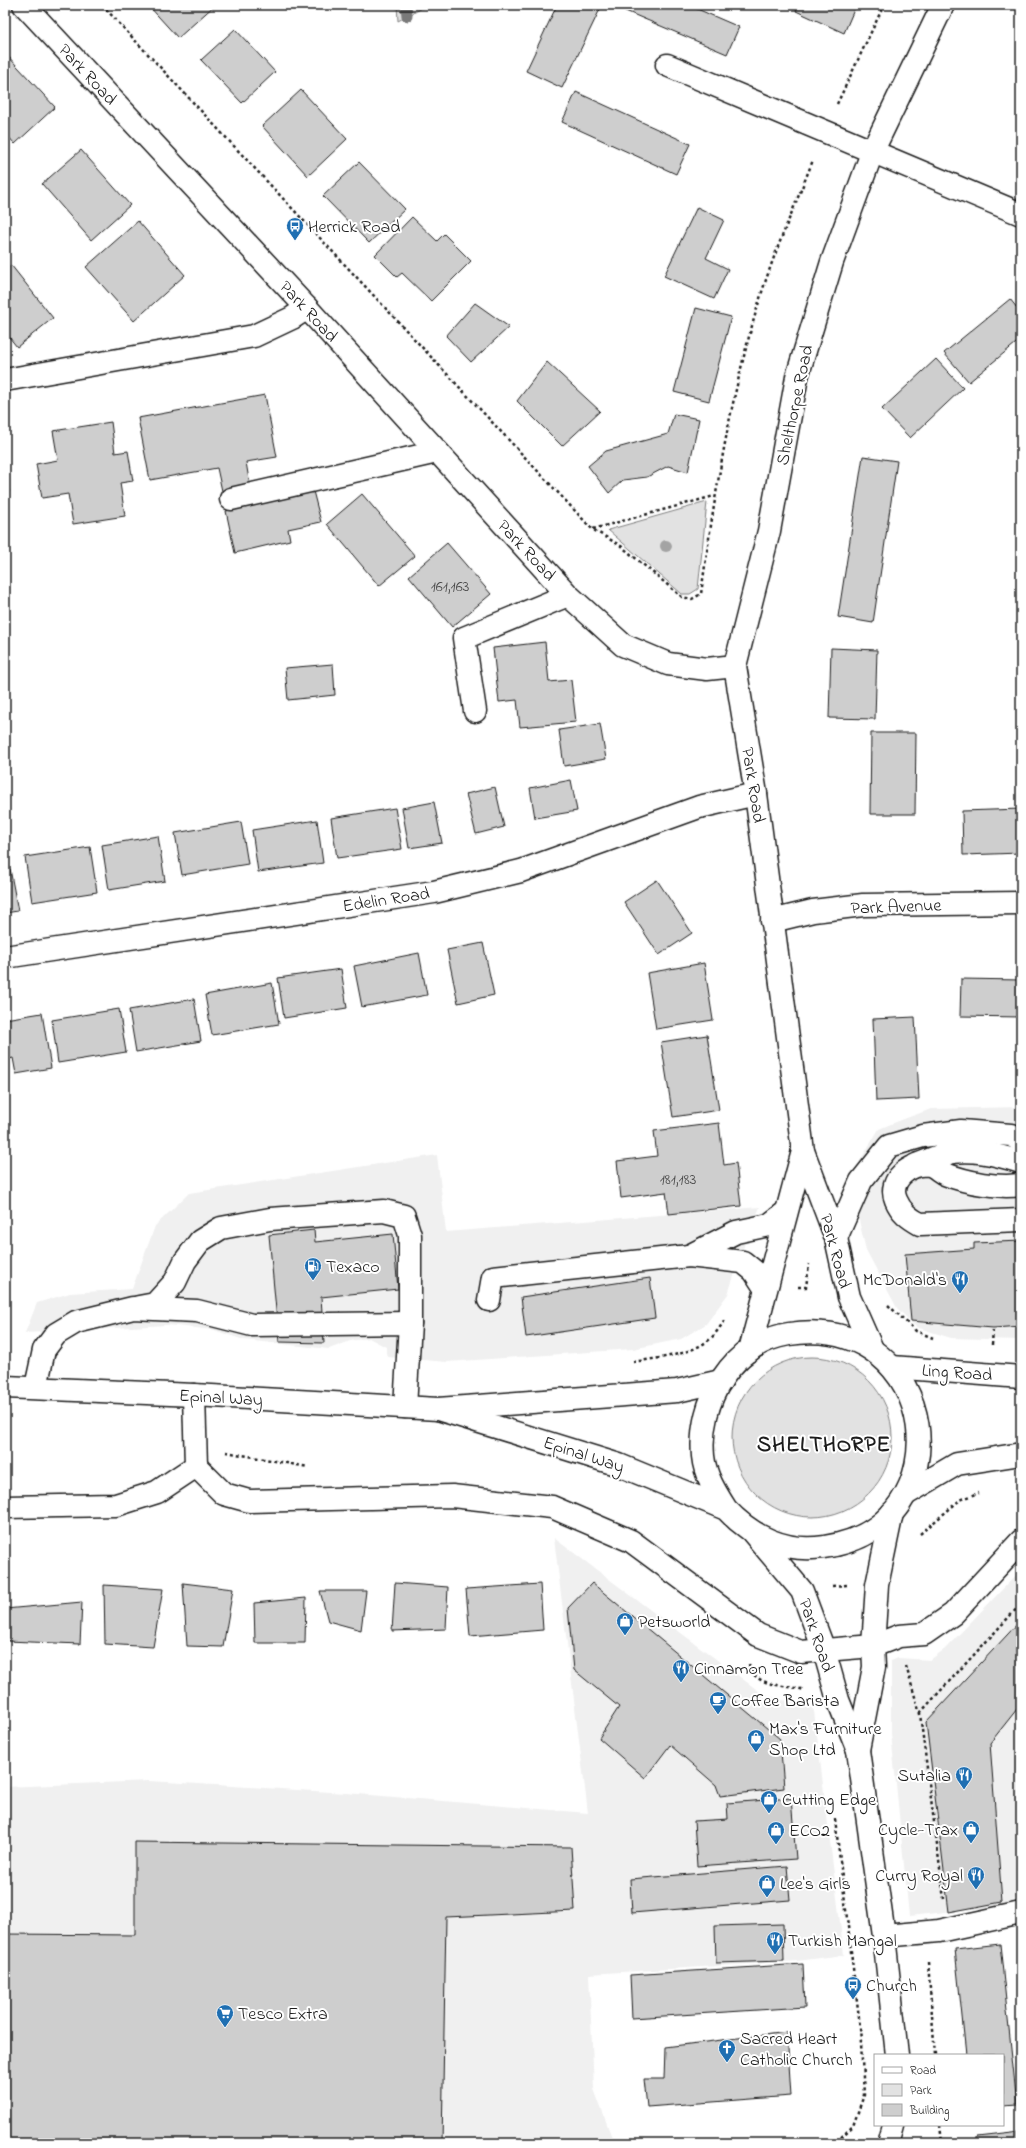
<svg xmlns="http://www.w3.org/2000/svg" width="1026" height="2148" font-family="'Indie Flower',sans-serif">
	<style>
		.built { fill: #f0f0f0 }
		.green { fill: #e2e2e2; stroke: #7f7f7f }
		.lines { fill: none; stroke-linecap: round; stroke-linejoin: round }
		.stream { stroke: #7a7a7a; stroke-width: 11 }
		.building { fill: #cecece; stroke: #1c1c1c }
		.minor-casing { stroke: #1c1c1c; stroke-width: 25 }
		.major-casing { stroke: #1c1c1c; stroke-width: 25 }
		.path { stroke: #1c1c1c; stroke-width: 2.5; stroke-dasharray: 3 3; stroke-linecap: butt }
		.minor { stroke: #fff; stroke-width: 22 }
		.major { stroke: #fff; stroke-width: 22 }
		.tree { fill: #a3a3a3 }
		.labels { text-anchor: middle; stroke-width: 4; stroke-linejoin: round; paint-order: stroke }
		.number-label { font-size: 16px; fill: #484848 }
		.street-label { font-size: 18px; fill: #1c1c1c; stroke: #fff }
		.poi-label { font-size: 18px; fill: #1c1c1c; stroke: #fff; text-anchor: start }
		.district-label { font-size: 22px; font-weight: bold; letter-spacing: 1px; fill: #1c1c1c; stroke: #fff }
	</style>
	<rect width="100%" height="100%" fill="#fff"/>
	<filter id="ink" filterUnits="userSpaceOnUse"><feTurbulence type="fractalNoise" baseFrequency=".025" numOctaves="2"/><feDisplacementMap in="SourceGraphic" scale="8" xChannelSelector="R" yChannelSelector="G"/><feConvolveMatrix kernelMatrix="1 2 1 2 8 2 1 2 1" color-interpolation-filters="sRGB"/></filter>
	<g filter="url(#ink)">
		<g class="built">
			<path d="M1021,1107V1340L951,1338L916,1327L897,1308L866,1250L857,1212L852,1174L879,1129L896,1122L931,1109Z"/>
			<path d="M437,1155L446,1232L760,1207L746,1240L728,1294L706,1324L681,1339L633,1349L447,1362L388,1357L386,1347L369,1338L350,1341L329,1349L244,1340L214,1330L167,1325L25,1333L37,1303L70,1293L132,1289L155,1226L189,1193Z"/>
			<path d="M554,1538L760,1692L780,1700L799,1701L809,1705L814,1711L844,1955L797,1961L589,1974L594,2089L611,2135L616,2143H5V1787L149,1781L346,1793L588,1813Z"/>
			<path d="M1021,1570V1752L1017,1757L1021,1796V1892L1010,1905L909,1916L891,1733V1661L898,1658L930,1660L945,1649Z"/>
		</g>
		<g class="green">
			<path d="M397,5H428L398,21Z"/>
			<path d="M707,502L698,589L690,594H682L608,530Z"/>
			<circle cx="812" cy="1437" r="80"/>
		</g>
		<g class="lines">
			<path class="stream" d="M406,5L407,16"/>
		</g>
		<g class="building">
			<path d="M148,5H215L178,38Z"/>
			<path d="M557,5H602L562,88L526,71Z"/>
			<path d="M617,5H688L739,27L727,54L616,7Z"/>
			<path d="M799,5H856L844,33L796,11Z"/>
			<path d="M235,29L275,72L242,103L201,60Z"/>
			<path d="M5,53L55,107L15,144L5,133Z"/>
			<path d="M301,90L347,139L308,176L262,126Z"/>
			<path d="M576,92L690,144L676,174L562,122Z"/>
			<path d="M81,150L130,205L91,240L42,184Z"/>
			<path d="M359,162L405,209L369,243L323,196Z"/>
			<path d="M697,207L724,220L706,258L728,269L714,299L664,276Z"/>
			<path d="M412,217L437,241L444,234L471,261L431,301L402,273L397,277L375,255Z"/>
			<path d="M138,221L185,275L134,321L86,267Z"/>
			<path d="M11,265L53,318L17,347L5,332V270Z"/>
			<path d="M1010,299L1021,313V339L969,382L944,353Z"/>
			<path d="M475,303L509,327L471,362L446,336Z"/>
			<path d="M696,308L731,317L709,401L674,392Z"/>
			<path d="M936,359L963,388L910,438L882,409Z"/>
			<path d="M547,362L600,411L562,446L517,401Z"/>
			<path d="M265,395L277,457L246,462L250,486L222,491L217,468L150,480L138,418Z"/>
			<path d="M674,414L699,419L688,472L668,466L647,477L623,480L609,493L588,466L606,451L668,434Z"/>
			<path d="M111,422L115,453L128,451L133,481L120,483L125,516L73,524L68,494L42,498L36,464L58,460L53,431Z"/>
			<path d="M863,456L897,461L873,623L838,617Z"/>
			<path d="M5,467L9,492L5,493Z"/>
			<path d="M313,491L321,522L288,529L290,540L235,553L226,511Z"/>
			<path d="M362,494L415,556L379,586L327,524Z"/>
			<path d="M447,543L491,594L452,627L409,576Z"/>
			<path d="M545,642L549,682L571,680L576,722L520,727L517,700L499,702L493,648Z"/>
			<path d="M831,648L877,650L875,719L829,718Z"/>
			<path d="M333,664L335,695L288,700L285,668Z"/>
			<path d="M600,724L606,759L564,766L559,730Z"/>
			<path d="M871,733H916L915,814H870Z"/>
			<path d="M571,780L577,811L535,818L530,788Z"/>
			<path d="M495,787L504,827L476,834L466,794Z"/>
			<path d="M434,802L442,843L409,848L402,808Z"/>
			<path d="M395,808L402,849L337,858L331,818Z"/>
			<path d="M1021,809V853L963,855L962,811Z"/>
			<path d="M317,820L323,863L258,872L252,830Z"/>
			<path d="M241,822L248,864L182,875L175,833Z"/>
			<path d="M158,836L165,881L109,890L102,845Z"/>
			<path d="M90,847L97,892L32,902L25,857Z"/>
			<path d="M10,869L18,911L5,913V870Z"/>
			<path d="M657,880L692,933L659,955L624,902Z"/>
			<path d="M483,943L494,995L458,1003L447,950Z"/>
			<path d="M419,953L427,995L362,1007L354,966Z"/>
			<path d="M704,963L713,1020L656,1029L647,973Z"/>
			<path d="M341,969L347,1008L284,1018L278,978Z"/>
			<path d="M961,979L1021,980V1017L960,1016Z"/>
			<path d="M272,983L279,1024L212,1035L205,995Z"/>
			<path d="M194,999L201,1041L136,1052L129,1010Z"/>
			<path d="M119,1009L126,1052L58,1063L52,1020Z"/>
			<path d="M42,1013L51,1068L16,1074L13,1058L5,1060V1019Z"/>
			<path d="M915,1017L919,1099L876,1101L873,1019Z"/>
			<path d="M707,1035L719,1110L673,1117L661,1042Z"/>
			<path d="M719,1123L724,1165L736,1163L741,1206L669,1214L666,1192L621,1198L617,1161L657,1156L654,1131Z"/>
			<path d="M314,1230L315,1242L393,1234L398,1289L321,1297L324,1343L279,1342L269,1235Z"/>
			<path d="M1021,1241V1326L993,1328L911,1321L905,1254L974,1249V1243Z"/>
			<path d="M650,1278L655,1318L526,1337L521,1297Z"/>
			<path d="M183,1583L233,1589L223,1647L187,1646Z"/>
			<path d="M395,1583L448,1587L446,1629L392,1631Z"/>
			<path d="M592,1583L780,1739L784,1788L720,1796L716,1785L670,1745L645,1778L599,1738L619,1707L574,1670L568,1608Z"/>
			<path d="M540,1584L543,1630L470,1636L466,1589Z"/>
			<path d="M104,1585L163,1589L153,1647L105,1644Z"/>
			<path d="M320,1591H366L361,1630L328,1621Z"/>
			<path d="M306,1598L305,1643H255L254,1603Z"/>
			<path d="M82,1602L80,1644L7,1641L5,1609Z"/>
			<path d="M1021,1620V1704L990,1743L1002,1902L949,1912L926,1722Z"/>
			<path d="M791,1798L796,1859L697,1866L694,1821L728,1819L727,1803Z"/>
			<path d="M135,1842L571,1847L575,1911L446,1917L442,2143H5V1934L135,1935Z"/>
			<path d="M787,1866L790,1900L632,1913L630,1879Z"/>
			<path d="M783,1924L784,1961L716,1963L715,1926Z"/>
			<path d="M1000,1944L1017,2105L1003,2106V2055H966L955,1949Z"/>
			<path d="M803,1964L805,2007L632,2018L630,1975Z"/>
			<path d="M787,2032L791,2096L647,2107L644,2079H664L665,2047Z"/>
			<path d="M1021,2131V2143H977V2136Z"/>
		</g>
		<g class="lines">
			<g class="minor-casing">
				<g id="minor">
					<path d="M24,5L307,308L568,595L623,645L668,664L707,669L735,666"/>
					<path d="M667,65L1021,214"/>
					<path d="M5,380L254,336L292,318L307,308"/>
					<path d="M231,499L437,452"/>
					<path d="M475,711L464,638L568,595"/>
					<path d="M772,921L813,911L863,905L1021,903"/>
					<path d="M5,957L434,892L521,871L699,807L756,794"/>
					<path d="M916,1165C925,1162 935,1157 945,1154C969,1147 998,1155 1021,1162"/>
					<path d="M1021,1185C997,1188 968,1183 945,1174C940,1172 935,1166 929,1165C911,1162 887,1180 896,1200C901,1212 909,1218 920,1224L1021,1220"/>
					<path d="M836,1238L861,1181L889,1146L923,1136L961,1131L1011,1135L1021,1141"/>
					<path d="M689,1256L736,1232L769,1225L786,1212"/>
					<path d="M489,1300L493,1277L689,1256L743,1262L754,1271L765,1288"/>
					<path d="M139,1307L155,1304L175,1282L185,1261L200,1241L221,1228L270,1219L384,1211L404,1216L410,1235V1323"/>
					<path d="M872,1349L849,1297L836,1238L803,1151L756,794L735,666L769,531L797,377L832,262L873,150L943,5"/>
					<path d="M750,1350L803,1151"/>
					<path d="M36,1387L44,1350L56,1334L76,1322L133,1308L197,1311L252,1325L410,1323L405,1407"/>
					<path d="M194,1395L196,1466"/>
					<path d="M196,1466L224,1494L249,1501L452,1496L552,1507L631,1541L758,1635L801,1652L873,1646L899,1636L924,1634L953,1614L1021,1541"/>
					<path d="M5,1507L116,1505L157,1492L196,1466"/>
					<path d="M753,1533L802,1591L824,1650L838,1700L858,1750L884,1936L897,2055"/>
					<path d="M858,1750L874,1667L873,1646L877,1585L892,1513"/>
					<path d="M884,1936L939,1931L1021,1913"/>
					<path d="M888,2143L893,2125"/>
				</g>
			</g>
			<g class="major-casing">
				<g id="major">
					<path d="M892,1367L1021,1377"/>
					<path d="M5,1387L194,1395L438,1409L677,1391L721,1381"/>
					<path d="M438,1409L619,1465L726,1509C752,1537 786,1553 824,1547C968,1527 941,1312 789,1334C732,1343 698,1401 703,1456C705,1476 716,1493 726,1509"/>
					<path d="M906,1494L957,1464L1021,1454"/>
				</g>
			</g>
			<g class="path">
				<path d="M102,5L592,529L621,546L682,597L692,599L701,594C715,493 731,391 762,292C776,247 796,204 813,160"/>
				<path d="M837,104L884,5"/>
				<path d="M593,529L714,496"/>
				<path d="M798,1287H806L809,1264"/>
				<path d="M888,1305L916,1331L933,1338"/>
				<path d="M992,1345L993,1328"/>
				<path d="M633,1362C657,1358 688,1356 709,1340C715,1335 720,1327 725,1320"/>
				<path d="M226,1452L308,1467"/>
				<path d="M920,1534L960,1500L979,1493"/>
				<path d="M832,1586L847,1585"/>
				<path d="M749,1664C754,1688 785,1684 804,1690"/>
				<path d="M906,1666L920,1714L944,1899"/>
				<path d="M920,1713L1021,1604"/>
				<path d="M835,1819L860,2026L864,2095L853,2126L835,2143"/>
				<path d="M928,1962L935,2055"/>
				<path d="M940,2125L942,2143"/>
			</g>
			<use href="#minor" class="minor"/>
			<use href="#major" class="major"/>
		</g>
		<circle class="tree" cx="666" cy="546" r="6"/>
	</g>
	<defs>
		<g id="bus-pin" transform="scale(0.9)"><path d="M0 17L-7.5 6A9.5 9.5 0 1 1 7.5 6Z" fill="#1f6fb2" stroke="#fff"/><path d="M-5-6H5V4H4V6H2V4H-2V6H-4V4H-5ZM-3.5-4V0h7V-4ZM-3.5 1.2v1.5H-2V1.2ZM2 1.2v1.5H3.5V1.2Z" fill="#fff"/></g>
		<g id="fuel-pin" transform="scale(0.9)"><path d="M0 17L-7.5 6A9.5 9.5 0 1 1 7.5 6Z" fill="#1f6fb2" stroke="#fff"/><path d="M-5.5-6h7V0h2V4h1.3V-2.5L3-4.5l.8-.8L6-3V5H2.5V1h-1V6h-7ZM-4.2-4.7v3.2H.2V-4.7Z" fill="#fff"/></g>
		<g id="restaurant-pin" transform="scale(0.9)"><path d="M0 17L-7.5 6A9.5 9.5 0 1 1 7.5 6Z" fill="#1f6fb2" stroke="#fff"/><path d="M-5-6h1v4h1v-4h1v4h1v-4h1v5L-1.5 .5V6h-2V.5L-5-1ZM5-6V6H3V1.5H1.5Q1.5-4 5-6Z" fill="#fff"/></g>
		<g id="shop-pin" transform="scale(0.9)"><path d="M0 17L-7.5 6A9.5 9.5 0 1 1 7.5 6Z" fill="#1f6fb2" stroke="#fff"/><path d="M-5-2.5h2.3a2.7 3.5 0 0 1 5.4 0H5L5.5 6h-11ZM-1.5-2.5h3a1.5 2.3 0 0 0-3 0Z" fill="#fff"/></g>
		<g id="cafe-pin" transform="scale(0.9)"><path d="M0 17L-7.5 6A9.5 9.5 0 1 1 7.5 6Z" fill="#1f6fb2" stroke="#fff"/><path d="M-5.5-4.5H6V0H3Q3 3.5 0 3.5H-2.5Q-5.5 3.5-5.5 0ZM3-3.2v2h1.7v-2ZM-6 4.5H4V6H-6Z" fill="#fff"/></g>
		<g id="supermarket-pin" transform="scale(0.9)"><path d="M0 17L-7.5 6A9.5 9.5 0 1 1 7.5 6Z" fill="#1f6fb2" stroke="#fff"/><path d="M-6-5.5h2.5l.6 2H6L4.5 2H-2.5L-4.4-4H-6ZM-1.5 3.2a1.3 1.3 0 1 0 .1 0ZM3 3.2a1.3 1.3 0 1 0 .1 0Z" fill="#fff"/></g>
		<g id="church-pin" transform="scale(0.9)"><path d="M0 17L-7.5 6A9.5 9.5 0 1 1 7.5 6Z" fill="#1f6fb2" stroke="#fff"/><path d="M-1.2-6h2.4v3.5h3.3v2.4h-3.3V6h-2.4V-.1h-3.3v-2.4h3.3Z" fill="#fff"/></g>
	</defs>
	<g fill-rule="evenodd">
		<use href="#bus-pin" x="295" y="226"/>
		<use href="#fuel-pin" x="313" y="1266"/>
		<use href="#restaurant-pin" x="960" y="1279"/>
		<use href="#shop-pin" x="625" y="1621"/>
		<use href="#restaurant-pin" x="681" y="1668"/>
		<use href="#cafe-pin" x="718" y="1700"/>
		<use href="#shop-pin" x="756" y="1738"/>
		<use href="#restaurant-pin" x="964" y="1775"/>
		<use href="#shop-pin" x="769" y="1799"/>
		<use href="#shop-pin" x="971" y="1829"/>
		<use href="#shop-pin" x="776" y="1830"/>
		<use href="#restaurant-pin" x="976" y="1875"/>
		<use href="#shop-pin" x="767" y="1883"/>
		<use href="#restaurant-pin" x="775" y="1940"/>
		<use href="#bus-pin" x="853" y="1985"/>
		<use href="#supermarket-pin" x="225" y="2013"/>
		<use href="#church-pin" x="727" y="2048"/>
	</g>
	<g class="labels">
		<g class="number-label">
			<text x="450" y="591">161,163</text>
			<text x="678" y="1184">181,183</text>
		</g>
		<g class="street-label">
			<text transform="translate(88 74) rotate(47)" y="6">Park Road</text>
			<text transform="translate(309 311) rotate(47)" y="6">Park Road</text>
			<text transform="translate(794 405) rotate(-78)" y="6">Shelthorpe Road</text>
			<text transform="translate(527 550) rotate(47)" y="6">Park Road</text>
			<text transform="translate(754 785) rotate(81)" y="6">Park Road</text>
			<text transform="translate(386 899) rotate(-9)" y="6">Edelin Road</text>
			<text transform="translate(896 906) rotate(-2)" y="6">Park Avenue</text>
			<text transform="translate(836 1251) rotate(75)" y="6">Park Road</text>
			<text transform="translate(957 1372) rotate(4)" y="6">Ling Road</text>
			<text transform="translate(221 1397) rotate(3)" y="6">Epinal Way</text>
			<text transform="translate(584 1454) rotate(18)" y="6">Epinal Way</text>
			<text transform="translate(817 1635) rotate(71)" y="6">Park Road</text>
		</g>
		<g class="poi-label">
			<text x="308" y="232">Herrick Road</text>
			<text x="326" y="1272">Texaco</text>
			<text x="947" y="1285" text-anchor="end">McDonald's</text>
			<text x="638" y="1627">Petsworld</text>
			<text x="694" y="1674">Cinnamon Tree</text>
			<text x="731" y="1706">Coffee Barista</text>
			<text x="769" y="1734">Max's Furniture<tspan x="769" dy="21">Shop Ltd</tspan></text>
			<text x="951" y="1781" text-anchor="end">Sutalia</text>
			<text x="782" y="1805">Cutting Edge</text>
			<text x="958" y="1835" text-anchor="end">Cycle-Trax</text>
			<text x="789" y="1836">ECO2</text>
			<text x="963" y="1881" text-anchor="end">Curry Royal</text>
			<text x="780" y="1889">Lee's Girls</text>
			<text x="788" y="1946">Turkish Mangal</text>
			<text x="866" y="1991">Church</text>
			<text x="238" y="2019">Tesco Extra</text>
			<text x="740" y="2044">Sacred Heart<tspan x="740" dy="21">Catholic Church</tspan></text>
		</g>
		<g class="district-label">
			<text x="824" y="1451">SHELTHORPE</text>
		</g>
	</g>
	<rect width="1026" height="2148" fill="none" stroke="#fff" stroke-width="20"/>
	<rect x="10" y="10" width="1006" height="2128" fill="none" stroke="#1c1c1c" stroke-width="1.5" filter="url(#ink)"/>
	<rect x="874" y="2054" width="130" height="72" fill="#ffffff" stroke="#a4a4a4"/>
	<rect x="882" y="2067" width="20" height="6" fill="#ffffff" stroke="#a4a4a4"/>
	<text x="910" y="2074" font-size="12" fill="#1c1c1c">Road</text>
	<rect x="882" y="2084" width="20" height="12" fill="#e2e2e2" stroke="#a4a4a4"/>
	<text x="910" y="2094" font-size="12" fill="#1c1c1c">Park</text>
	<rect x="882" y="2104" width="20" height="12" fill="#cecece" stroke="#a4a4a4"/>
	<text x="910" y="2114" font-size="12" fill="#1c1c1c">Building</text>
</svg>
